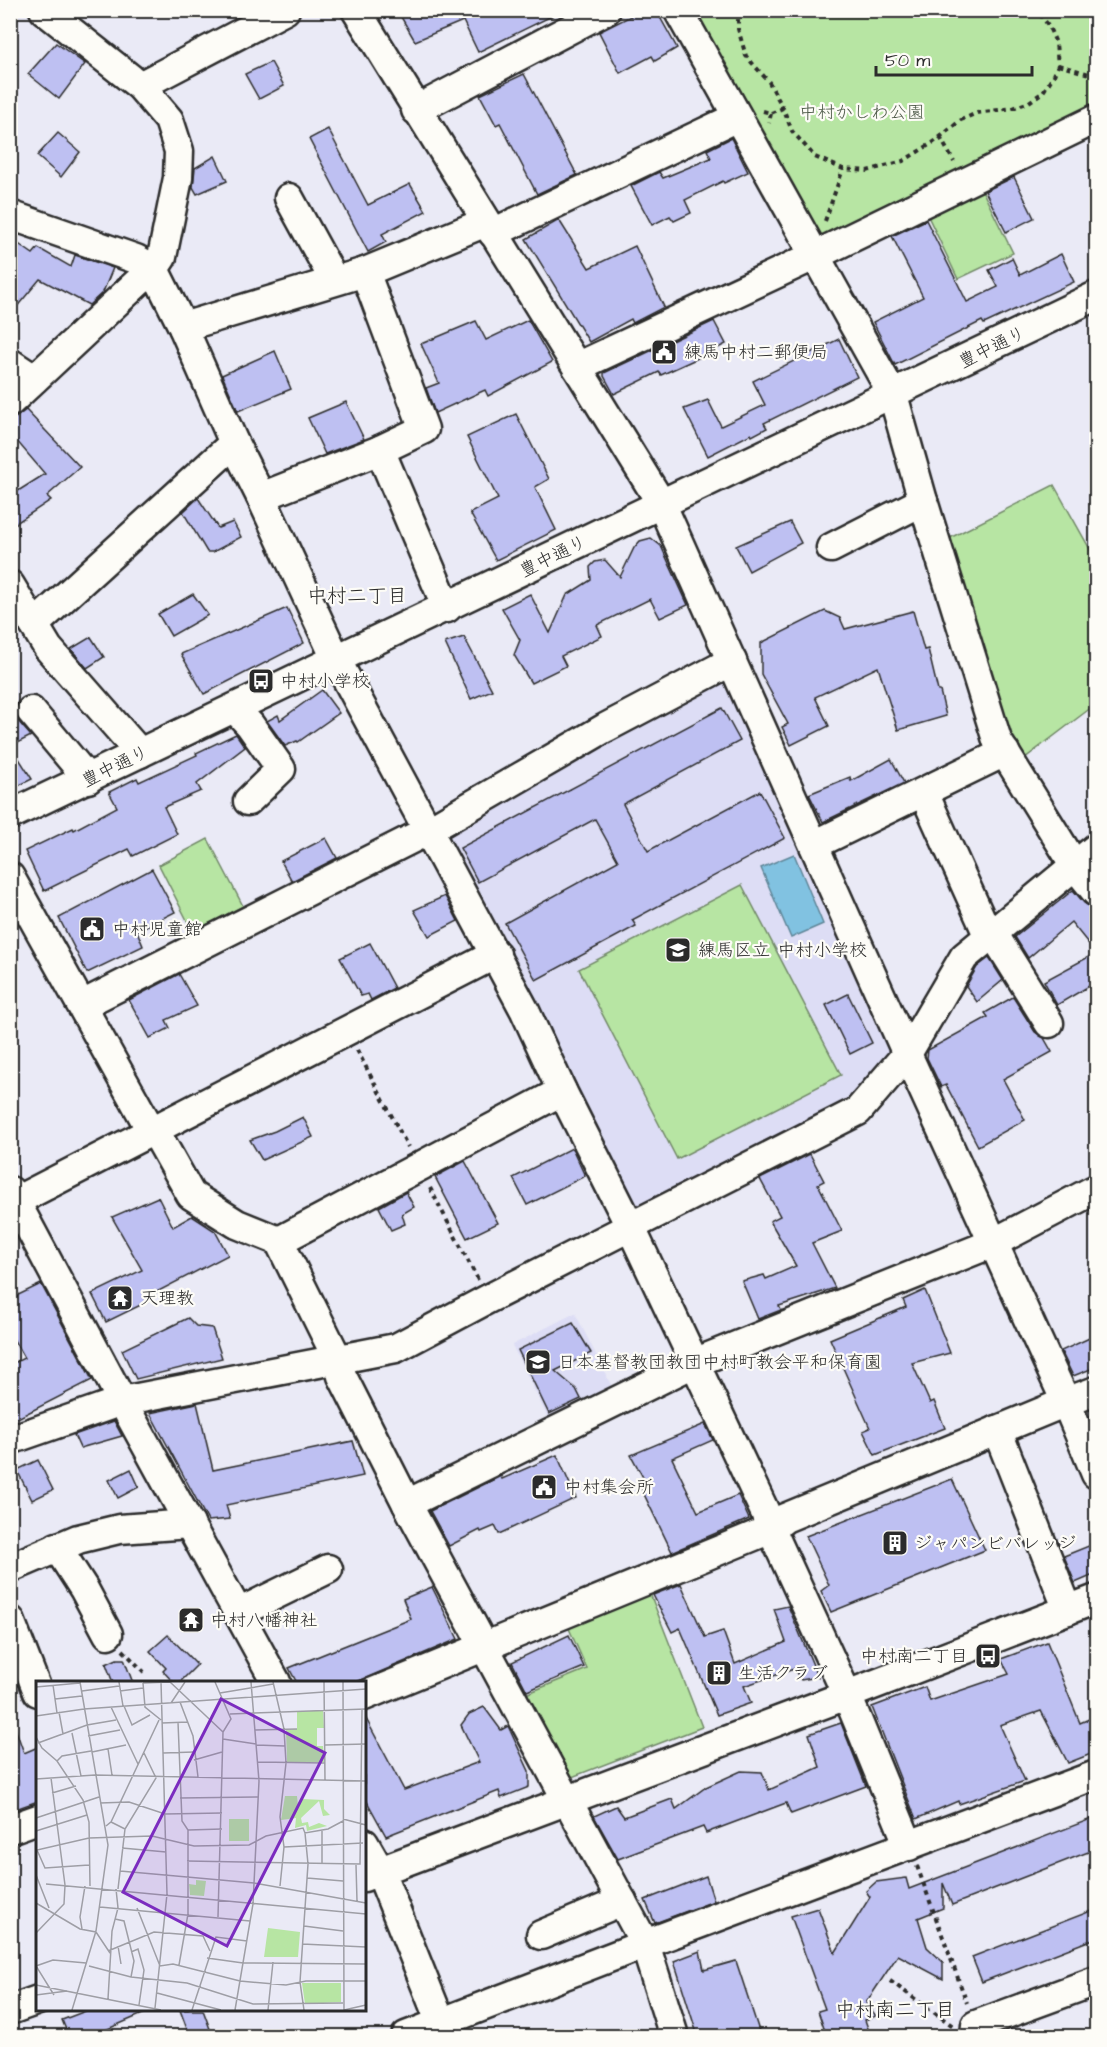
<svg xmlns="http://www.w3.org/2000/svg" width="1107" height="2047" font-family="'Architects Daughter','Klee One',sans-serif">
	<style>
		.built { fill: #ddddf5 }
		.green { fill: #b7e5a3; stroke: #718867; stroke-width: 1.5 }
		.water { fill: #81c2e1; stroke: #5f8698; stroke-width: 1.5 }
		.building { fill: #bec0f2; stroke: #2b2b2b; stroke-width: 1.5 }
		.lines { fill: none; stroke-linecap: round; stroke-linejoin: round }
		.minor-casing { stroke: #2b2b2b; stroke-width: 33 }
		.path { stroke: #2b2b2b; stroke-width: 4; stroke-dasharray: 4.5 4.5; stroke-linecap: butt }
		.minor { stroke: #fdfcf7; stroke-width: 28 }
		.labels { text-anchor: middle; stroke-width: 4.5; stroke-linejoin: round; paint-order: stroke }
		.park-label { font-size: 18px; fill: #4e5a49; stroke: #fdfcf7 }
		.street-label { font-size: 18px; fill: #2b2b2b; stroke: #fdfcf7 }
		.poi-label { font-size: 18px; fill: #2b2b2b; stroke: #fdfcf7; text-anchor: start }
		.neighbourhood-label { font-size: 20px; fill: #2b2b2b; stroke: #fdfcf7 }
		.inset-road { fill: none; stroke: #9e9ea5; stroke-width: 1.5 }
		.view { fill: #7b2cbf; fill-opacity: 0.15; stroke: #7b2cbf; stroke-width: 3 }
		.inset-edge { fill: none; stroke: #2b2b2b; stroke-width: 3 }
	</style>
	<rect width="100%" height="100%" fill="#eaeaf6"/>
	<filter id="ink" filterUnits="userSpaceOnUse"><feTurbulence type="fractalNoise" baseFrequency=".0167" numOctaves="2"/><feDisplacementMap in="SourceGraphic" scale="12" xChannelSelector="R" yChannelSelector="G"/><feConvolveMatrix kernelMatrix="1 2 1 2 8 2 1 2 1" color-interpolation-filters="sRGB"/></filter>
	<g filter="url(#ink)">
		<g class="built">
			<path d="M721,680L730,682L892,1049L848,1104L645,1209L629,1204L445,834Z"/>
			<path d="M575,1313L612,1387L548,1418L512,1345Z"/>
		</g>
		<g class="green">
			<path d="M687,11H1096V111L825,242L815,238Z"/>
			<path d="M980,186L1013,253L958,279L926,212Z"/>
			<path d="M1054,485L1096,560V704L1021,761L1007,735L948,539Z"/>
			<path d="M208,839L243,906L193,932L159,865Z"/>
			<path d="M742,885L841,1075L677,1159L579,969Z"/>
			<path d="M649,1591L702,1727L572,1777L562,1774L521,1696L587,1669L567,1624Z"/>
		</g>
		<path class="water" d="M794,854L823,924L791,938L761,868Z"/>
		<g class="building">
			<path d="M397,10H564L478,52L463,21L415,41Z"/>
			<path d="M628,10H656L677,48L655,61L652,56L620,73L599,32L631,16Z"/>
			<path d="M56,43L85,64L59,99L28,74Z"/>
			<path d="M271,62L284,86L259,99L245,74Z"/>
			<path d="M524,74L577,175L537,194L500,123L496,125L480,95Z"/>
			<path d="M328,129L368,205L410,184L426,211L382,234L386,242L368,252L309,139Z"/>
			<path d="M58,133L80,152L61,177L37,156Z"/>
			<path d="M731,138L748,172L724,183L723,181L685,200L691,213L674,221L670,216L652,225L631,186L659,172L663,178L711,158L707,150Z"/>
			<path d="M215,156L227,181L197,194L193,187L195,168Z"/>
			<path d="M1014,177L1034,218L1006,232L985,191Z"/>
			<path d="M559,220L589,268L635,246L664,307L633,323L631,319L589,342L526,239Z"/>
			<path d="M926,220L967,302L998,287L989,270L1012,258L1020,275L1061,254L1074,282L984,324L982,321L895,365L873,322L923,297L892,236Z"/>
			<path d="M10,238L33,254L38,248L71,267L75,255L113,268L103,292L89,305L40,279L10,315Z"/>
			<path d="M528,320L552,362L488,396L485,390L435,413L426,388L439,383L421,344L476,321L486,340Z"/>
			<path d="M714,321L726,344L698,358L661,375L659,372L614,394L604,376V373Z"/>
			<path d="M839,339L857,377L764,423L767,428L752,436L751,434L708,456L684,409L708,400L721,426L765,405L753,381Z"/>
			<path d="M275,351L291,389L238,411L222,375Z"/>
			<path d="M346,402L364,439L325,454L308,418Z"/>
			<path d="M26,410L80,467L47,496L51,500L10,527V496L45,474L10,433V422Z"/>
			<path d="M516,414L549,479L535,487L556,530L496,560L470,513L498,499L467,437Z"/>
			<path d="M198,498L218,528L233,522L241,537L213,552H207L183,512Z"/>
			<path d="M790,522L801,543L749,571L736,546Z"/>
			<path d="M651,538L661,546L688,605L660,618L650,599L597,625L602,636L561,656L566,666L531,683L514,655L520,640L502,608L530,594L550,633L567,595L591,580L590,567L595,562L605,560L620,577L634,548L640,541Z"/>
			<path d="M193,594L208,615L171,636L158,614Z"/>
			<path d="M287,608L304,643L204,694L181,654Z"/>
			<path d="M825,611L840,618L845,629L913,611L924,650L928,649L938,691H940L946,716L898,730L878,667L815,697L829,726L791,745L782,727L788,724L761,674V643Z"/>
			<path d="M91,637L104,657L87,668L71,649Z"/>
			<path d="M464,637L492,690L471,699L445,643Z"/>
			<path d="M322,690L339,713L298,742L297,741L285,746L267,721L278,715L280,720Z"/>
			<path d="M722,708L740,741L623,804L648,851L760,791L785,838L632,920L636,926L536,980L505,923L618,861L595,819L478,882L460,848Z"/>
			<path d="M17,720L31,736L11,746L32,779L10,790V724Z"/>
			<path d="M236,734L245,747L197,784L201,791L164,807L177,834L133,856L129,849L44,891L25,851L73,828L74,830L117,807L109,792L137,778L139,782L197,755L196,753Z"/>
			<path d="M891,759L904,783L823,822L809,794L850,777L851,781Z"/>
			<path d="M326,838L337,858L292,881L281,861Z"/>
			<path d="M152,869L175,912L137,931L143,946L87,973L59,918Z"/>
			<path d="M1073,890L1084,903L1096,911V982L1057,1005L1044,981L1096,953L1071,922L1028,958L1015,937Z"/>
			<path d="M445,896L458,921L429,936L414,910Z"/>
			<path d="M370,943L394,988L371,1000L368,994L361,996L340,958Z"/>
			<path d="M989,958L1003,980L977,1002L966,986L977,967Z"/>
			<path d="M179,974L197,1006L166,1020L170,1028L150,1038L129,1000Z"/>
			<path d="M848,994L872,1043L850,1054L826,1005Z"/>
			<path d="M1013,997L1035,1032L1044,1038L1052,1052L1003,1079L1025,1120L978,1146L946,1085L941,1087L927,1058L928,1050L988,1017L985,1013Z"/>
			<path d="M303,1117L313,1137L262,1160L250,1140L275,1131Z"/>
			<path d="M572,1148L585,1176L527,1205L513,1178Z"/>
			<path d="M810,1154L824,1181L818,1184L842,1231L812,1243L835,1288L779,1306L781,1310L758,1319L742,1281L764,1275L766,1279L796,1266L770,1221L780,1216L760,1179Z"/>
			<path d="M465,1161L498,1223L467,1238L435,1177Z"/>
			<path d="M406,1192L414,1207L402,1214L405,1224L391,1230L379,1207Z"/>
			<path d="M158,1197L173,1227L192,1216L215,1231L228,1255L145,1298L147,1302L106,1322L92,1294L142,1270L112,1217Z"/>
			<path d="M41,1284L92,1380L10,1422V1365L24,1358L10,1333V1299Z"/>
			<path d="M925,1290L950,1353L912,1363L930,1403L934,1401L945,1428L875,1455L863,1431L870,1428L830,1339L906,1307L903,1300Z"/>
			<path d="M188,1318L196,1326L212,1328L222,1358L136,1379L122,1350Z"/>
			<path d="M573,1323L591,1353L555,1371L576,1389L581,1399L549,1414L518,1350Z"/>
			<path d="M1096,1335V1367L1073,1376L1061,1351Z"/>
			<path d="M197,1403L213,1470L353,1441L363,1476L226,1505L230,1519L208,1521L150,1413Z"/>
			<path d="M114,1421L122,1436L80,1448L74,1435Z"/>
			<path d="M705,1424L713,1440L672,1458L698,1512L738,1495L749,1519L672,1552L641,1488L647,1485L631,1455Z"/>
			<path d="M557,1455L576,1498L499,1534L495,1526L481,1532L480,1530L449,1546L430,1511L501,1476L502,1479Z"/>
			<path d="M38,1460L53,1490L32,1500L17,1470Z"/>
			<path d="M131,1469L139,1487L118,1498L109,1480Z"/>
			<path d="M952,1479L985,1550L831,1612L821,1591L829,1585L806,1536Z"/>
			<path d="M1096,1543V1574L1075,1583L1064,1556Z"/>
			<path d="M681,1584L705,1637L723,1631L735,1664L786,1642L774,1609L788,1606L818,1677L801,1680L794,1669L744,1686L751,1703L717,1715L680,1628L672,1632L653,1595Z"/>
			<path d="M432,1587L458,1639L354,1683H297L289,1668L411,1619L403,1599Z"/>
			<path d="M168,1635L197,1665L179,1683H174L163,1671L166,1668L150,1651Z"/>
			<path d="M569,1635L584,1667L527,1691L512,1662Z"/>
			<path d="M1047,1642L1080,1723L1096,1716V1752L1068,1763L1041,1711L1000,1725L1025,1781L959,1804L958,1801L916,1819L872,1707L925,1687L930,1701L1009,1674L1001,1659Z"/>
			<path d="M117,1659H124L133,1683H113L106,1664Z"/>
			<path d="M484,1707L501,1730L508,1726L529,1771V1787L501,1798L499,1791L386,1836L364,1796V1715L404,1790L479,1762L461,1725L469,1714Z"/>
			<path d="M13,1722L24,1753L38,1747V1801L10,1811V1723Z"/>
			<path d="M841,1723L866,1786L791,1814L786,1803L706,1833L703,1827L618,1859L594,1816L616,1806L624,1817L672,1799L676,1809L706,1787L741,1771L762,1772L769,1790L820,1767L809,1734Z"/>
			<path d="M1096,1817V1849L952,1905L943,1883V1908L918,1918L927,1947L943,1962V1979L898,1955L866,2003L876,2016L865,2020L871,2037H827L818,2011L825,2009L791,1916L818,1908L835,1953L870,1897L866,1891L876,1882L906,1878L909,1889Z"/>
			<path d="M706,1876L714,1901L655,1923L645,1900Z"/>
			<path d="M1096,1909V1938L982,1982L972,1957Z"/>
			<path d="M700,1951L704,1970L736,1961L761,2037H698L674,1961Z"/>
			<path d="M88,2010H152L89,2037H69L62,2020Z"/>
			<path d="M180,2010H203L213,2037H190Z"/>
		</g>
		<g class="lines">
			<g class="minor-casing">
				<g id="minor">
					<path d="M356,10L661,503L907,1054L1066,1402L1096,1474"/>
					<path d="M678,10L893,395L923,501L997,740L1075,866L1096,892"/>
					<path d="M140,86L285,10"/>
					<path d="M416,110L606,10"/>
					<path d="M289,198L334,280"/>
					<path d="M10,215L136,259L154,269L183,327L234,443L261,497L337,661L525,1011L562,1091L630,1226L765,1512L771,1529L847,1695L909,1846"/>
					<path d="M493,233L737,117"/>
					<path d="M183,327L365,272L486,222"/>
					<path d="M10,363L34,379"/>
					<path d="M577,367L816,255L1096,119"/>
					<path d="M10,402L137,283L154,269L162,257L178,178L179,151L169,120L140,86L44,10"/>
					<path d="M380,450L447,608"/>
					<path d="M261,497L380,450L424,429L365,272"/>
					<path d="M831,548L923,501"/>
					<path d="M10,585L48,648L140,753"/>
					<path d="M34,625L234,443"/>
					<path d="M235,709L250,725L281,769L248,801"/>
					<path d="M31,711L88,779"/>
					<path d="M924,793L989,937"/>
					<path d="M10,815L1096,296"/>
					<path d="M814,845L1005,752"/>
					<path d="M10,877L148,1125L155,1131L191,1195L237,1224L279,1241L338,1360L342,1376L407,1504L645,1944L674,2036"/>
					<path d="M993,933L1049,1023"/>
					<path d="M82,1005L429,830L605,728L732,661"/>
					<path d="M10,1191L122,1401L276,1682"/>
					<path d="M10,1204L496,954"/>
					<path d="M279,1241L562,1091"/>
					<path d="M997,1430L1068,1610"/>
					<path d="M10,1440L122,1401L396,1348L488,1299L858,1111L907,1054L964,957L1096,848"/>
					<path d="M407,1504L694,1363L993,1243L1096,1189"/>
					<path d="M57,1547L84,1589L108,1634"/>
					<path d="M10,1568L78,1539L119,1529L190,1524"/>
					<path d="M238,1613L328,1569"/>
					<path d="M10,1620L38,1692"/>
					<path d="M364,1696L771,1529L785,1518L1066,1402L1096,1391"/>
					<path d="M10,1829L38,1819"/>
					<path d="M364,1843L380,1871L446,2036"/>
					<path d="M364,1877L847,1695L1096,1599"/>
					<path d="M541,1935L622,1901"/>
					<path d="M10,2010L38,2000"/>
					<path d="M406,2036L645,1944L1096,1775"/>
					<path d="M975,2036L976,2025L1096,1981"/>
				</g>
			</g>
			<g class="path">
				<path d="M738,10V29L746,56L769,82L783,108L792,131L815,157L843,169L867,171L903,161L934,142L961,120L977,113L1013,108L1029,102L1043,92L1054,75L1058,65L1056,43L1048,25L1037,10"/>
				<path d="M1088,10L1096,27"/>
				<path d="M1058,65L1096,76"/>
				<path d="M763,111L771,113L769,123"/>
				<path d="M771,113L783,108"/>
				<path d="M940,137L954,162"/>
				<path d="M825,221L843,169"/>
				<path d="M357,1050L408,1147"/>
				<path d="M430,1188L478,1280"/>
				<path d="M123,1650L144,1672"/>
				<path d="M917,1866L967,2003"/>
				<path d="M890,1981L953,2026"/>
			</g>
			<use href="#minor" class="minor"/>
		</g>
	</g>
	<defs>
		<g id="civic-square" transform="scale(1.35)"><rect x="-9" y="-9" width="18" height="18" rx="4" fill="#2b2b2b" stroke="#fdfcf7"/><path d="M-.6-6.5H3V-4.5H.6V-3L4-1V1h2V6H-6V1h2V-1L-.6-3ZM-1.2 2.5V6h2.4V2.5Z" fill="#fff"/></g>
		<g id="bus-square" transform="scale(1.35)"><rect x="-9" y="-9" width="18" height="18" rx="4" fill="#2b2b2b" stroke="#fdfcf7"/><path d="M-5-6H5V4H4V6H2V4H-2V6H-4V4H-5ZM-3.5-4V0h7V-4ZM-3.5 1.2v1.5H-2V1.2ZM2 1.2v1.5H3.5V1.2Z" fill="#fff"/></g>
		<g id="school-square" transform="scale(1.35)"><rect x="-9" y="-9" width="18" height="18" rx="4" fill="#2b2b2b" stroke="#fdfcf7"/><path d="M0-5L7-2L0 1L-7-2ZM-4 1L0 2.5L4 1V4Q0 6-4 4Z" fill="#fff"/></g>
		<g id="temple-square" transform="scale(1.35)"><rect x="-9" y="-9" width="18" height="18" rx="4" fill="#2b2b2b" stroke="#fdfcf7"/><path d="M0-6L5-2H3V0L6.5 2.5H4V6H1.5V3h-3V6H-4V2.5H-6.5L-3 0V-2H-5Z" fill="#fff"/></g>
		<g id="building-square" transform="scale(1.35)"><rect x="-9" y="-9" width="18" height="18" rx="4" fill="#2b2b2b" stroke="#fdfcf7"/><path d="M-4-6H4V6H1V3H-1V6H-4ZM-2.5-4.3h1.7v1.8h-1.7ZM.8-4.3h1.7v1.8H.8ZM-2.5-1h1.7V.8h-1.7ZM.8-1h1.7V.8H.8Z" fill="#fff"/></g>
	</defs>
	<g fill-rule="evenodd">
		<use href="#civic-square" x="664" y="352"/>
		<use href="#bus-square" x="261" y="681"/>
		<use href="#civic-square" x="92" y="929"/>
		<use href="#school-square" x="678" y="950"/>
		<use href="#temple-square" x="120" y="1298"/>
		<use href="#school-square" x="538" y="1362"/>
		<use href="#civic-square" x="544" y="1487"/>
		<use href="#building-square" x="895" y="1543"/>
		<use href="#temple-square" x="191" y="1620"/>
		<use href="#bus-square" x="988" y="1656"/>
		<use href="#building-square" x="719" y="1673"/>
	</g>
	<g class="labels">
		<g class="park-label">
			<text x="862" y="118">中村かしわ公園</text>
		</g>
		<g class="street-label">
			<text transform="translate(992 347) rotate(-26)" y="6">豊中通り</text>
			<text transform="translate(553 556) rotate(-26)" y="6">豊中通り</text>
			<text transform="translate(115 766) rotate(-26)" y="6">豊中通り</text>
		</g>
		<g class="poi-label">
			<text x="684" y="358">練馬中村二郵便局</text>
			<text x="280" y="687">中村小学校</text>
			<text x="112" y="935">中村児童館</text>
			<text x="698" y="956">練馬区立 中村小学校</text>
			<text x="140" y="1304">天理教</text>
			<text x="558" y="1368">日本基督教団教団中村町教会平和保育園</text>
			<text x="564" y="1493">中村集会所</text>
			<text x="914" y="1549">ジャパンビバレッジ</text>
			<text x="210" y="1626">中村八幡神社</text>
			<text x="968" y="1662" text-anchor="end">中村南二丁目</text>
			<text x="738" y="1679">生活クラブ</text>
		</g>
		<g class="neighbourhood-label">
			<text x="357" y="602">中村二丁目</text>
			<text x="895" y="2016">中村南二丁目</text>
		</g>
	</g>
	<g transform="translate(36 1681)">
		<rect width="330" height="330" fill="#eaeaf6"/>
		<path d="M287,29L288,47H281V65H287L288,81H251L250,49L261,48V31ZM249,115H261L262,125L266,118L288,119V128L294,134L287,135L283,120L265,137L266,142L272,141L273,146L283,142L291,145L271,150L270,144L259,147L260,137L245,139ZM193,138H213V160H193ZM160,199L170,200L168,215L154,214L153,203L160,204ZM232,247L264,251L262,276H228ZM266,302H305V321L269,323Z" fill="#b7e5a3"/>
		<path class="inset-road" d="M83,1L87,25M179,1L195,38L187,51L182,236M237,1L248,48L250,82L244,136L248,166L244,205M288,1L289,99M307,1L308,329M107,2L134,1L187,51M107,2L109,26L125,39M17,4L21,32M0,6L44,2M46,10L83,5M84,10L107,7M184,12L237,3M19,18L46,15M144,21L157,55L162,96M135,22L149,1M88,25L96,44L114,34M75,26L102,83M23,31L27,53M194,33L330,28M0,35L48,28L330,8M142,41L146,140L152,149V233L143,284M126,42L152,41M219,49L261,48M36,52L45,95M52,55L84,49M0,56L6,67L21,80L47,119L53,141L54,205M187,58L220,63M2,62L51,44L80,39M220,64L249,65M289,64L330,63M72,68L76,94M56,71L90,64M127,72L158,71M158,79L186,71M21,80L26,75L55,70M222,81L289,82M0,98L59,94L330,100M16,112L40,105M144,117L222,116M64,122L93,121L129,133L186,132M0,137L63,116M307,138L330,144M75,141L123,39M70,145L75,141L89,148M152,149L186,148M286,149V183M0,150L51,134M248,166L327,162M86,167L130,171M151,180L324,183L326,28M53,184L9,187L1,169L53,157L116,155L158,165L213,164L230,155L267,147L269,152L292,148L307,140M320,184L321,220M84,190L218,202L330,222M0,194L13,227M271,197L307,200M10,203L330,233M82,208L89,148L120,97L108,72M0,222L44,248L60,251L74,272M64,226L214,240M101,227L124,285L137,283L204,300L250,304L270,300H330M79,238L88,240L98,280L95,296M268,245L307,250M46,248L44,236L49,205M0,252L28,223L29,204L15,97M266,263L330,266M82,265L85,283M72,270L118,251L167,255L174,270M95,271L102,268L108,289L103,324M171,277L207,282L330,283M53,285L95,296L151,302L217,323L307,322M0,304L125,329M121,312L185,329M0,314L31,310M18,314L0,285L17,279L50,282M72,318L76,250L82,227L80,208M119,327L131,213L125,1M36,329L60,250L72,164L44,1M156,329L180,256L211,260M199,329L217,223L223,100L215,1M232,329L237,281M268,329L264,301L272,183L269,152M308,329L330,324"/>
		<path class="view" d="M185,18L289,72L191,265L87,211Z"/>
		<rect width="330" height="330" class="inset-edge"/>
	</g>
	<rect width="1107" height="2047" fill="none" stroke="#fdfcf7" stroke-width="36"/>
	<rect x="18" y="18" width="1071" height="2011" fill="none" stroke="#2b2b2b" stroke-width="2" filter="url(#ink)"/>
	<path d="M876 66v9h156v-9" fill="none" stroke="#2b2b2b" stroke-width="3"/>
	<text x="885" y="66" font-size="18" fill="#2b2b2b" stroke="#fdfcf7" stroke-width="4.5" paint-order="stroke">50 m</text>
</svg>
